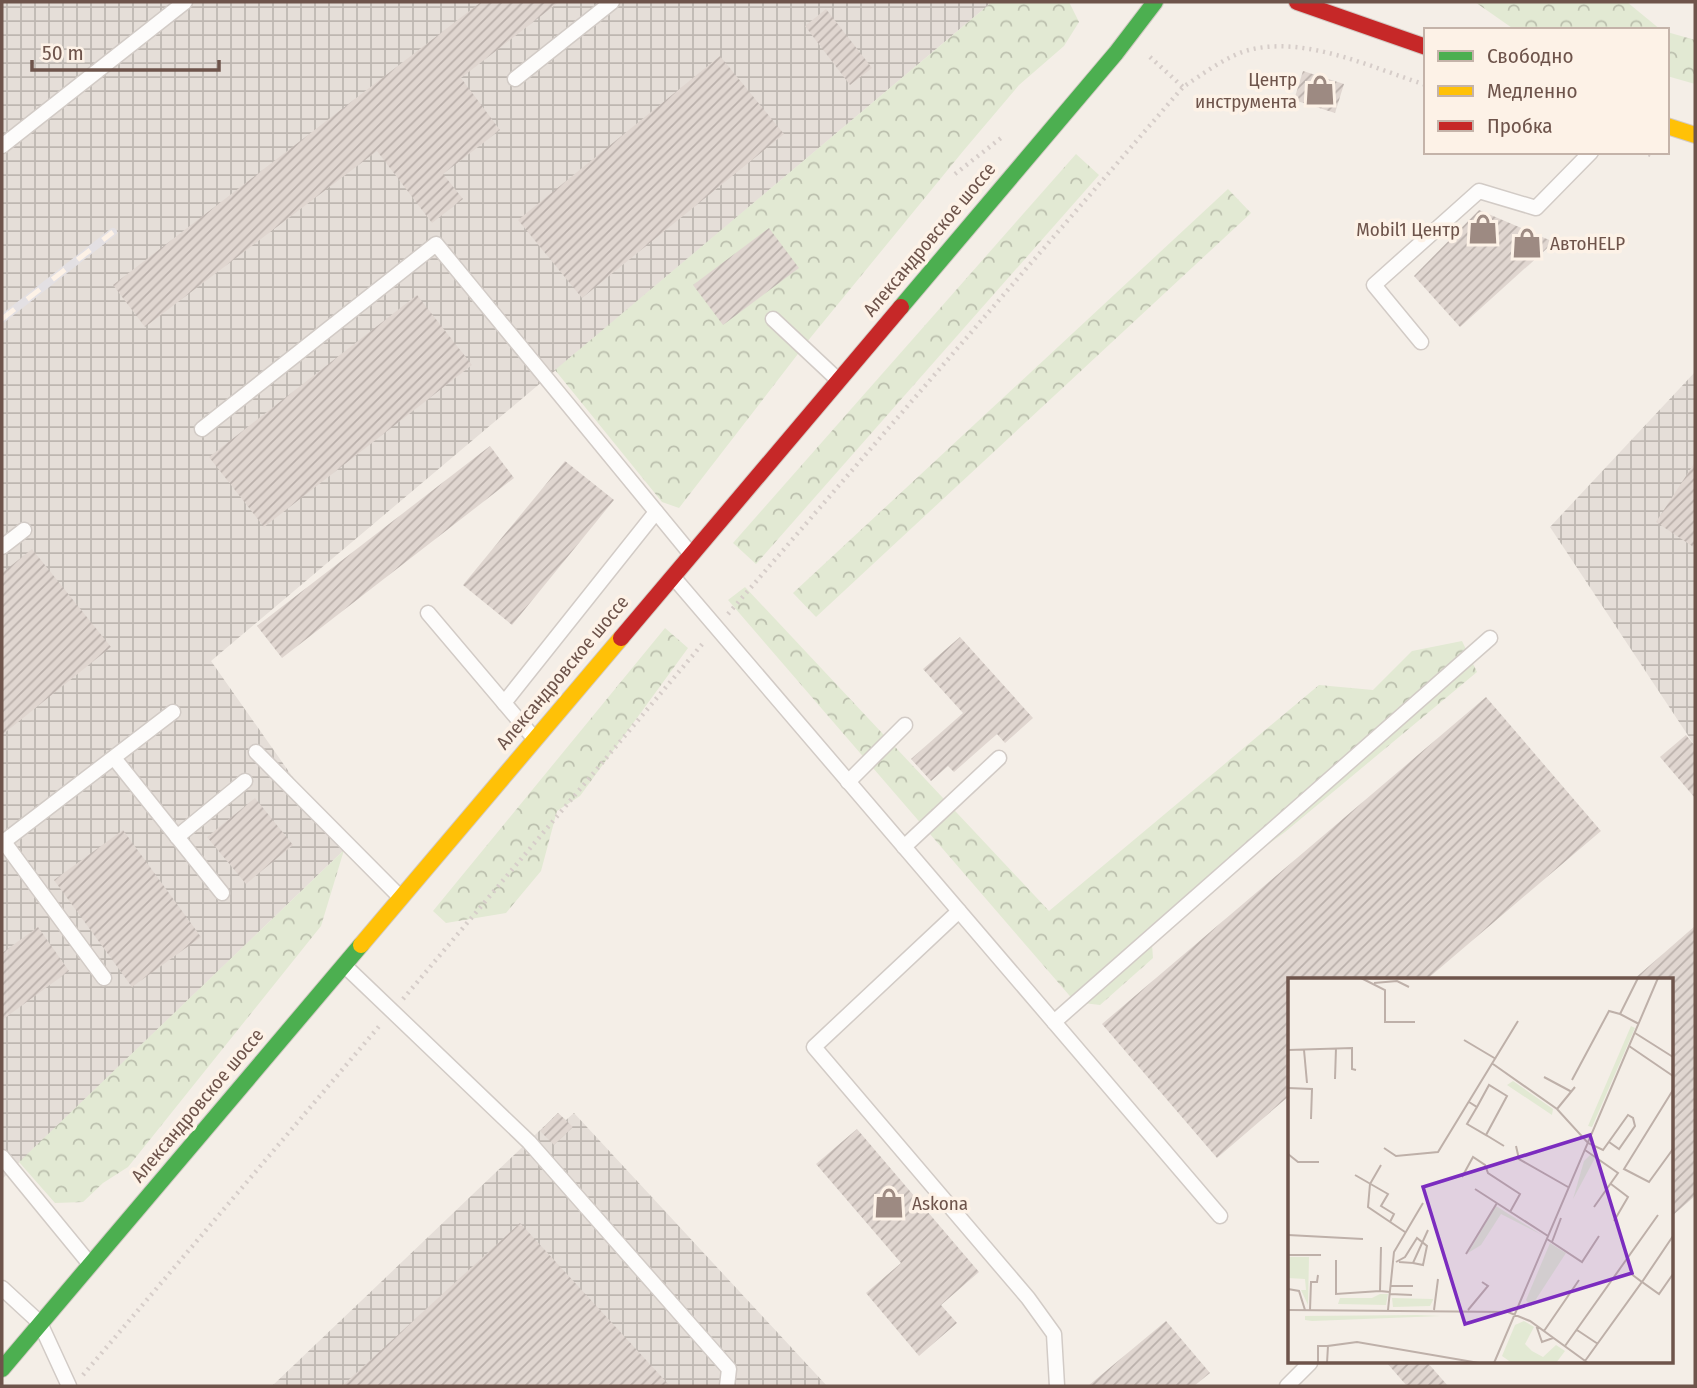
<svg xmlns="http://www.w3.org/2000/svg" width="1697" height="1388" font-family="'Fira Sans Condensed',sans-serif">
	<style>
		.industrial { fill: url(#industrial-grid) }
		.forest { fill: url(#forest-crowns) }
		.building { fill: url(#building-hatch) }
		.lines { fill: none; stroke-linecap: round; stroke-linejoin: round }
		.lane-casing { stroke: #d2cbc6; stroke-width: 17 }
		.fast-casing { stroke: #d2cac4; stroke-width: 18 }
		.slow-casing { stroke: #d2cac4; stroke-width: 18 }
		.jam-casing { stroke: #d2cac4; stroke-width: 18 }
		.path { stroke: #d6cdc9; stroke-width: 4.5; stroke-dasharray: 2 5; stroke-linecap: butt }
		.lane { stroke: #fdfcfb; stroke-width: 14 }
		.fast { stroke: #4caf50; stroke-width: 16 }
		.slow { stroke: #ffc107; stroke-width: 16 }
		.jam { stroke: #c62828; stroke-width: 16 }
		.rail-casing { stroke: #e3e0e3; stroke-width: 8 }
		.rail { stroke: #fdf2e7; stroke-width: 5; stroke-dasharray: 16; stroke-linecap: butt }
		.labels { text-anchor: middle; stroke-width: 7; stroke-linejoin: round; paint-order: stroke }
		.poi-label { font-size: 19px; fill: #6e544b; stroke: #fdf2e7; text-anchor: end }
		.street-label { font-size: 19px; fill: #6e544b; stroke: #fdf2e7 }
		.inset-road { fill: none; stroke: #beb0a9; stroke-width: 2 }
		.view { fill: #7b2cbf; fill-opacity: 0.15; stroke: #7b2cbf; stroke-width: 3.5 }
		.inset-edge { fill: none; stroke: #6e544b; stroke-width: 3.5 }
	</style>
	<defs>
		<pattern id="industrial-grid" width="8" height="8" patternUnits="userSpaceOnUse" patternTransform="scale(1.75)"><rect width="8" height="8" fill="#e5ded8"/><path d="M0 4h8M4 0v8" fill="none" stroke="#beb7b1"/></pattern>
		<pattern id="forest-crowns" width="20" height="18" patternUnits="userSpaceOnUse" patternTransform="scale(1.75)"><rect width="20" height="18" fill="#e2e9d3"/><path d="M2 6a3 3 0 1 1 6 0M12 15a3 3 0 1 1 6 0" fill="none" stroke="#bbbfad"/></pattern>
		<pattern id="building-hatch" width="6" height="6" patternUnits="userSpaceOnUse" patternTransform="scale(1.75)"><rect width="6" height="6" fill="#e0d6d0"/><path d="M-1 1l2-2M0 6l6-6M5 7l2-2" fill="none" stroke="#bab0ab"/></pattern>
	</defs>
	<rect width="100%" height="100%" fill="#f4eee7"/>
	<g class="industrial">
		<path d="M2,2H992L211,661L344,850L2,1179Z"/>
		<path d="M1695,372V746L1550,527Z"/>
		<path d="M558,1113L566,1120L574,1113L827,1386H272Z"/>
	</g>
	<g class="forest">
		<path d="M992,2H1069L1079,22L1064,46L1019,85L964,150L811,337L679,508L662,502L555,370Z"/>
		<path d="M1475,2H1627L1661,30H1515Z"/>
		<path d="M1667,32L1695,40V84L1667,76Z"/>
		<path d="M1076,154L1099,175L756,564L733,543Z"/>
		<path d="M1228,189L1251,213L816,617L793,593Z"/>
		<path d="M745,587L1049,911L1319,685L1373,690L1412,651L1462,641L1477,672L1285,832L1151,931L1153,958L1100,1005L1075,1002L728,600Z"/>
		<path d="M665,628L688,648L580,796L557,811L541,871L506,913L446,923L433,911Z"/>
		<path d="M344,850L321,926L128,1167L103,1183L83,1202L55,1203L19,1162Z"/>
	</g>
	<g class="building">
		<path d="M481,2H559L461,78L500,130L443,174L463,199L432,223L377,151L145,327L113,285Z"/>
		<path d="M826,9L872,68L850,85L805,26Z"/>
		<path d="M720,56L784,134L582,298L518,220Z"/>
		<path d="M1303,71L1344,84L1335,113L1294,100Z"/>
		<path d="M1479,210L1554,242L1460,327L1414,276Z"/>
		<path d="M769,228L799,268L723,325L693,285Z"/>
		<path d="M417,295L472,365L264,527L209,457Z"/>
		<path d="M490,446L514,478L282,658L257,626Z"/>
		<path d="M565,461L614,500L512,625L463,585Z"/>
		<path d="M1695,462V548L1656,522Z"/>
		<path d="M32,549L111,647L2,735V573Z"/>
		<path d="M960,637L1033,718L1005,743L997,734L954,772L948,766L931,781L911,759L963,713L923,669Z"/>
		<path d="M1486,697L1601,831L1426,980H1289V1096L1217,1158L1102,1024Z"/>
		<path d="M1686,735L1695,746V798L1660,757Z"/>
		<path d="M255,798L293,845L246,884L207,837Z"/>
		<path d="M123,830L201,937L132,987L54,880Z"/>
		<path d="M1695,926V1196L1671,1217V980H1633Z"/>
		<path d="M38,927L69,971L2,1020V953Z"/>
		<path d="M558,1113L573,1127L554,1145L540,1131Z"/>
		<path d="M857,1129L979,1272L941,1305L957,1323L919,1356L866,1293L901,1263L816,1164Z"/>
		<path d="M520,1223L670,1386H342Z"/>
		<path d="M1166,1321L1210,1373L1194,1386H1088Z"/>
		<path d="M1386,1362H1427L1448,1386H1407Z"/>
	</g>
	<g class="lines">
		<g class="lane-casing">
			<g id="lane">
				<path d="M515,79L612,2"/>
				<path d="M2,146L185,2"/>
				<path d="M773,319L837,379"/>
				<path d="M1421,342L1374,285L1479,191L1536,208L1591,152"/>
				<path d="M202,429L436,244L690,553"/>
				<path d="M2,547L24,530"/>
				<path d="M675,579L1220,1216"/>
				<path d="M428,613L533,737"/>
				<path d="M504,703L656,512"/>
				<path d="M256,752L399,896"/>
				<path d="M114,758L222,893"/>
				<path d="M848,782L905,725"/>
				<path d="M177,837L245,781"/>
				<path d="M4,842L104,978"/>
				<path d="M2,843L173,712"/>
				<path d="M904,847L999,758"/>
				<path d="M959,911L814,1047L1028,1298L1054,1334L1057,1386"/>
				<path d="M344,965L529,1142L729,1369L727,1386"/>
				<path d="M1054,1022L1490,638"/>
				<path d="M2,1157L89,1263"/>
				<path d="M2,1288L40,1323L69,1386"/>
				<path d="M1287,1386L1310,1363"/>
			</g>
		</g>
		<g class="fast-casing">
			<g id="fast">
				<path d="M901,307L1116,53L1155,2"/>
				<path d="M2,1369L361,945"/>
			</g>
		</g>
		<g class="slow-casing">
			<g id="slow">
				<path d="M1667,126L1695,135"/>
				<path d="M361,945L621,638"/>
			</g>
		</g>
		<g class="jam-casing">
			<g id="jam">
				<path d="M1297,2L1426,47"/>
				<path d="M621,638L901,307"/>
			</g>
		</g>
		<g class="path">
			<path d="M1150,57L1183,87"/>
			<path d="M1642,152L1654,156"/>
			<path d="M955,174L1001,138"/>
			<path d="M728,614L1183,87C1203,74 1229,54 1253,49C1309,37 1373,68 1426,85"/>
			<path d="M403,999L704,642"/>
			<path d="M83,1375L381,1024"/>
		</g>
		<use href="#lane" class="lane"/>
		<use href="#fast" class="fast"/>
		<use href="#slow" class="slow"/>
		<use href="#jam" class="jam"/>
		<g class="rail-casing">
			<path id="rail" d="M2,319L113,232"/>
		</g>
		<use href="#rail" class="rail"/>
	</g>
	<defs>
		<g id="shop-bare" transform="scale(2.415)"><path d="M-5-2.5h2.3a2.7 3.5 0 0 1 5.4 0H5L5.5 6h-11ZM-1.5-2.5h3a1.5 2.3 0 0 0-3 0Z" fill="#9d8a82" stroke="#fdf2e7" stroke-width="2.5" paint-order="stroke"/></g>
	</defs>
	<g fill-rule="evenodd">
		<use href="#shop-bare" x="1320" y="90"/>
		<use href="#shop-bare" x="1483" y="229"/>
		<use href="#shop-bare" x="1527" y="243"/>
		<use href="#shop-bare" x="889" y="1203"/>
	</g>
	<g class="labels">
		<g class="poi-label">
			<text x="1297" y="86">Центр<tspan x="1297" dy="22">инструмента</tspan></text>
			<text x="1460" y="236">Mobil1 Центр</text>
			<text x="1550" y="250" text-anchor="start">АвтоHELP</text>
			<text x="912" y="1210" text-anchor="start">Askona</text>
		</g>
		<g class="street-label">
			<text transform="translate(929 239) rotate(-50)" y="7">Александровское шоссе</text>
			<text transform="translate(562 672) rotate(-50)" y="7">Александровское шоссе</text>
			<text transform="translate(197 1105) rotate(-50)" y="7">Александровское шоссе</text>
		</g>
	</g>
	<g transform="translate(1288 978)">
		<rect width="385" height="385" fill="#f4eee7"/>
		<path d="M0,279H21L20,327L13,312H18L17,301L0,300ZM92,316H100L98,327L50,326L52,320H84ZM104,320L145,321V322L142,328L105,329Z" fill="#e2e9d3"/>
		<path d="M343,48L347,50L304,149L300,148ZM225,103L265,131L264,137L219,107ZM302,177L307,180L285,221L296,183ZM208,228L254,257L213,236L193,267L180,275ZM262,265L278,275L243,329L238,322ZM17,338L129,337L153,338L24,343L17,342ZM236,343L246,349L237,366L244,373L255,379L268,367L277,373L268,385H224L214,378L227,347Z" fill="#e2e9d3"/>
		<path class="inset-road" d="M73,0L97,12V44H127M350,0L332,36L351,46M86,5L109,3L121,9M347,55L385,79M176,62L208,81M341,68L385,98M0,72L64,70V91L68,92M16,72L19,105M205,86L269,131L300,165L315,172L340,137L345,140L347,148L331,171L321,164M256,99L284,114M47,101L48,70M284,102L321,33L332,36M0,110L24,111L23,141M385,112L336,191L361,204L385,171M181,124L189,129L201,107L219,118L198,157L179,146L189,129M269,131L287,109M198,157L216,168M228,168L231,181L280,209M96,170L108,178L150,174L230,43M297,172L330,195L306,229M0,176L10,184H31M93,187L82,206L80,229L117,254M67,197L100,216L93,228L106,236L102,244M174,199L185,179L197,187L200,195L232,216L222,234M323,206L340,219L326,243M187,211L260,258M0,257L75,261M259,261L294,284L311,258M264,264L273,240M93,269L92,313L102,314M178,276L209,225M0,277H33M48,282V316L92,313M108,284L117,279L129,260L139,268L135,287L125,285M111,284L125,285L140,252M342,295L354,304L385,258M102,308H125M0,311L11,313L17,332M102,316L124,317M0,332L220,334L242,343L300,385M22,332L23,304H29L30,297M100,332L106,274L135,225M146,332L150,301M180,332L200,308L194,304M248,347L254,364L265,360M289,352L310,366M256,353L291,302M277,368L370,237M297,383L354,304L371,316L385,296M30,385V368H40M39,385L40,368L69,364L191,385M206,385L370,0"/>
		<path class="view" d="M302,157L344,295L177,346L135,209Z"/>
		<rect width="385" height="385" class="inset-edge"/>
	</g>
	<rect width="1697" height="1388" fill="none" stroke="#6e544b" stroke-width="7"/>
	<rect x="1424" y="28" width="245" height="126" fill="#fdf2e7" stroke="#c4b3a9" stroke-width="2"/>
	<rect x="1438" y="51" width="35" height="10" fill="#4caf50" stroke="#c4b3a9" stroke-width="2"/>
	<text x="1487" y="63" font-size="21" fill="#6e544b">Свободно</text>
	<rect x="1438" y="86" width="35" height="10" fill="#ffc107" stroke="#c4b3a9" stroke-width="2"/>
	<text x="1487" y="98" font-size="21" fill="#6e544b">Медленно</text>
	<rect x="1438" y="121" width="35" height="10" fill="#c62828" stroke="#c4b3a9" stroke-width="2"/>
	<text x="1487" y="133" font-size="21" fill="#6e544b">Пробка</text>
	<path d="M32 60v10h187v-10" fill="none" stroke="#6e544b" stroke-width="3.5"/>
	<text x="42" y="60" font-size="21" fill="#6e544b" stroke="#fdf2e7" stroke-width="5" paint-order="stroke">50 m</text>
</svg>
